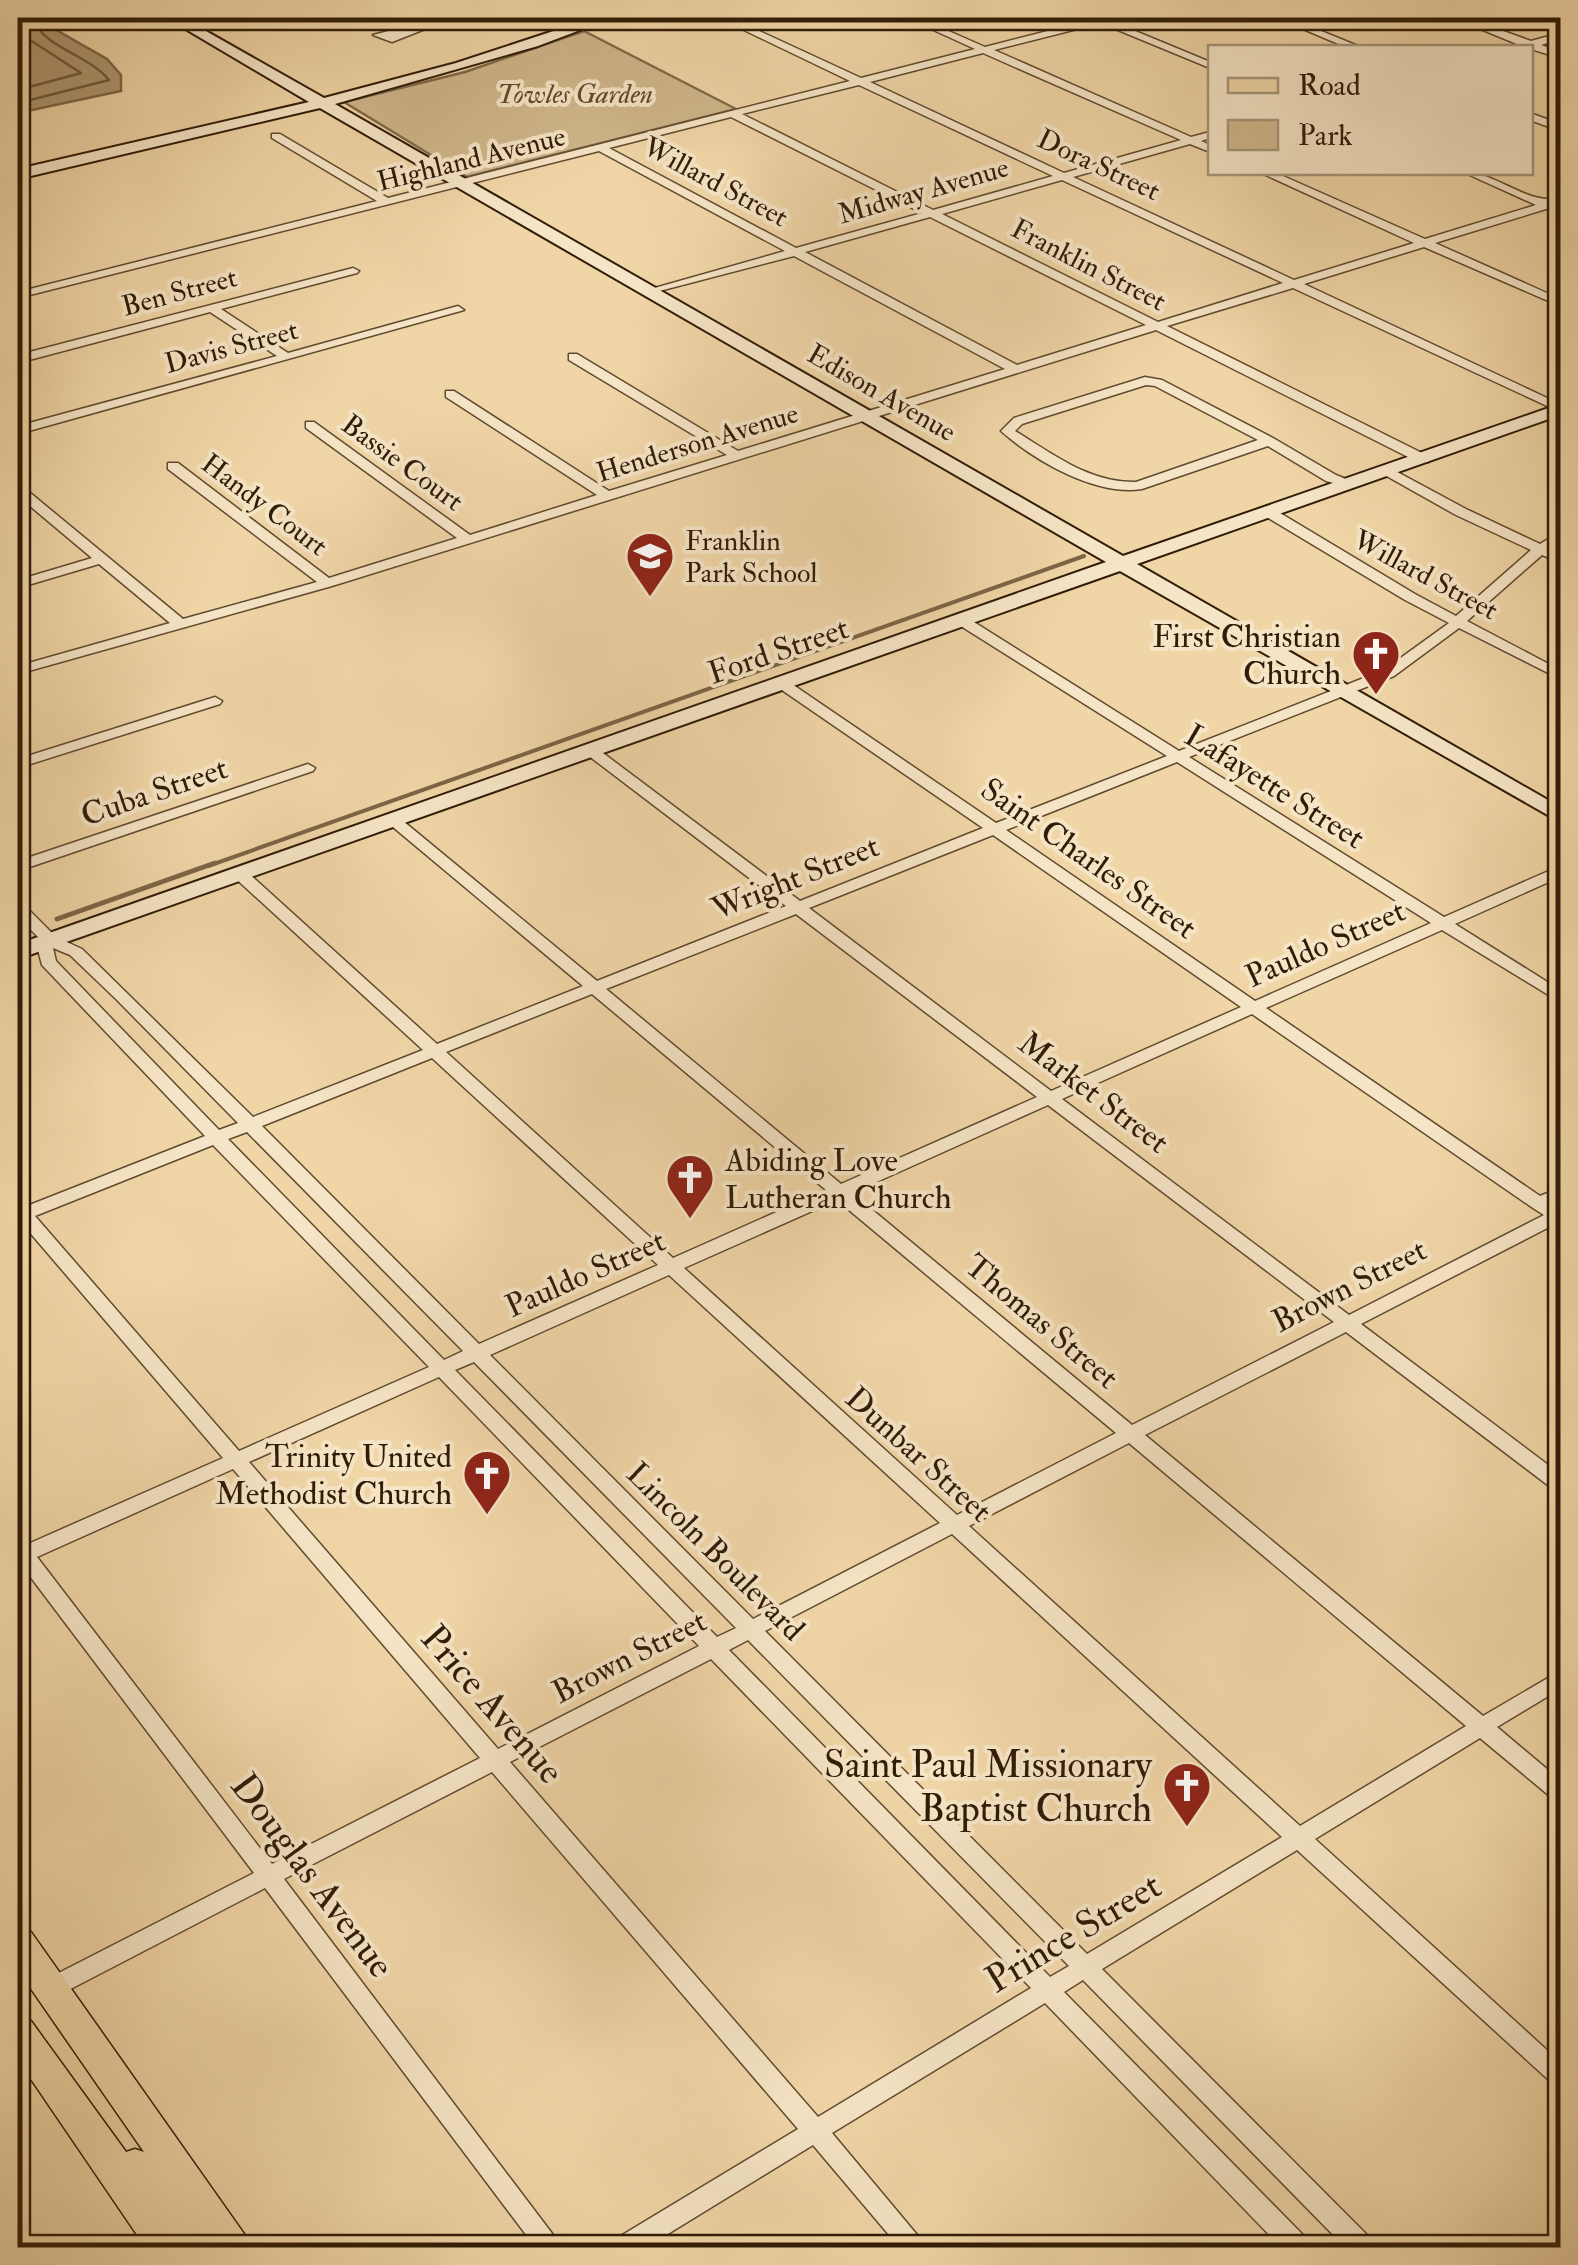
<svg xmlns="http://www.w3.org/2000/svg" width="1578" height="2265" font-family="'IM FELL Double Pica',serif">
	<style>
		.green { fill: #cfb68b; stroke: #806949; stroke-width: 2.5 }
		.water { fill: #af9670; stroke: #7c6546; stroke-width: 2.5 }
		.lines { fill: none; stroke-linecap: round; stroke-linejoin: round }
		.shore { stroke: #70593c; stroke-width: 2.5 }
		.stream-far1 { stroke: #7c6546; stroke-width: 4 }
		.stream { stroke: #7c6546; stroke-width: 5 }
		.street-casing { stroke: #604a2f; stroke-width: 3 }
		.secondary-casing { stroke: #301c07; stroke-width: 4 }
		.primary-casing { stroke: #301c07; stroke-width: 3 }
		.street { fill: #f5e4c5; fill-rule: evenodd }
		.secondary { fill: #f5e4c5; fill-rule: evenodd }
		.primary { fill: #f0d5a6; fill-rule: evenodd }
		.labels { text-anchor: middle; stroke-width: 8; stroke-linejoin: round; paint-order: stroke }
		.far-park-label { font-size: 28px; font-style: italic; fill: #604a2f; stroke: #f5e4c5 }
		.far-street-label { font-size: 28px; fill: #301c07; stroke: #f5e4c5 }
		.far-poi-label { font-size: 28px; fill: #301c07; stroke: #f5e4c5; text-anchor: start }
		.poi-label { font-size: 32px; fill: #301c07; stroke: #f5e4c5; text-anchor: end }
		.street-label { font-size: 32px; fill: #301c07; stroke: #f5e4c5 }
		.near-street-label { font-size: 38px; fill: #301c07; stroke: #f5e4c5 }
		.near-poi-label { font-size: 38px; fill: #301c07; stroke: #f5e4c5; text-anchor: end }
	</style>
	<rect width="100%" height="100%" fill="#f0d5a6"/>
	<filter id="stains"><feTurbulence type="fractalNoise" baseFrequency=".002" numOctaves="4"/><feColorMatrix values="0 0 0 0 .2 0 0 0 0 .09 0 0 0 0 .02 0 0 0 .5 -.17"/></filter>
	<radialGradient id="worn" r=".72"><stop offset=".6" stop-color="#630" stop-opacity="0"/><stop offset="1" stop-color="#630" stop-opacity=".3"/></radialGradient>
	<path class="green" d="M584,31L736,109L467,177L344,102L465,72Z"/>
	<path class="water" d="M24,18H35L107,59L121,75V91L18,113V21Z"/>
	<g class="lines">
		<g class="shore">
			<path d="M18,90L81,73L27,38L20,18"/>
			<path d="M18,103L109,80C88,54 45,49 32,18"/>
		</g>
		<path class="stream-far1" d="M208,866L1084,556"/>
		<path class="stream" d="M57,919L215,863"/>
		<g class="street-casing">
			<g id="street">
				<path d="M439,18H453L392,42L373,35Z"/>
				<path d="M719,18H731L861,78L975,49L907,18H919L985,47L1099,18H1115L1111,21L1210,62V68L1101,23L994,50L1191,137L1210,132V138L1201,141L1210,145V152L1190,144L1073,177L1294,280L1414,243L1259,172H1274L1425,239L1536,205L1463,172C1497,172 1528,206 1560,198V204L1555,209H1546L1435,243L1560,299V306L1424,247L1304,284L1560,404V412L1293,288L1167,326L1428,456V462H1418L1156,330L332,586L18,674V666L170,623L99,564L18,588V580L92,558L18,496V486L23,487L183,619L317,582L168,469V463H178L329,578L457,538L306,428V422H314L470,535L597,495L446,397V391H454L609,491L727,455L569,360V354H577L738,451L1005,369L794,256L644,295V291L785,251L599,151L18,298V292L377,201L272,138V134H280L388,198L850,81ZM983,53L1181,140L1064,173L870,82ZM859,85L1053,176L933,210L742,114ZM731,117L922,213L796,248L609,148ZM1062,180L1283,283L1158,322L942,214ZM930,217L1146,325L1017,365L805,252Z"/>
				<path d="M1277,18H1289L1363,48H1348Z"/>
				<path d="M1454,18H1467L1531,41L1560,33V39L1541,45L1560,52V58L1524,47Z"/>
				<path d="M1530,113L1560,124V131L1530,120Z"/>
				<path d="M353,268L359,271L357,273L221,309L288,353L458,306L464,310L18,434V426L277,356L210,312L18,363V355Z"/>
				<path d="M1145,377L1162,380L1273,438L1336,475L1358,484L1351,488L1326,481L1268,446L1142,489C1095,496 1035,461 1001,431L1014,418ZM1146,385L1155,386L1258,440L1136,482C1089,483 1053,454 1015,431L1022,424Z"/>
				<path d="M1388,467L1466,509L1540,544L1560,532V542L1551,549L1560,553V562L1542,555L1467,621L1560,670V679L1459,628L1394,676L1189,757L1444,917L1560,866V877L1455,924L1560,990V1002L1442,930L1266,1008L1540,1196L1560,1188V1200L1552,1204L1560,1210V1223H1557L1361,1324L1560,1474V1491L1553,1489L1346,1332L1145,1435L1483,1716L1560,1671V1689L1497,1727L1560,1780V1800L1552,1798L1480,1738L1315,1839L1560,2062V2086L1552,2083L1297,1850L1102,1969L1372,2240L1375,2248H1346L1083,1980L1064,1992L1308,2240L1311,2248H1282L1045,2003L832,2133L928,2248H900L813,2145L645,2248H611L614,2240L798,2129L492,1772L284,1879L563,2248H536L265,1888L59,1995L51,1997L43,1995L39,1988L43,1981L254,1873L20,1563L18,1564V1540L28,1544L223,1458L20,1221H18V1202L27,1206L205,1136L42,965L36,942L39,938L18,917V903L24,905L56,937L82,949L253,1117L423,1050L234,877L232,874L234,871H246L437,1044L583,986L387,822L384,819L387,816H397L597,981L786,906L585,753V747H595L800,901L983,828L776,686V680H786L996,823L1167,756L956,623V617H966L1179,751L1384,670L1449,623L1405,600L1265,516V510H1275L1415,594L1456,616L1531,550L1456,515L1383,474V468ZM1177,762L1431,923L1255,1001L1006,830ZM993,835L1241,1007L1051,1091L809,908ZM796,914L1037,1097L841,1184L606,989ZM53,948L70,955L117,1000L238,1123L219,1130L56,961ZM592,994L826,1190L673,1258L446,1052ZM1252,1014L1533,1208L1544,1215L1349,1315L1062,1099ZM432,1058L658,1265L479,1344L262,1126ZM1048,1105L1334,1322L1132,1425L852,1193ZM247,1132L463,1351L444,1360L228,1139ZM213,1145L429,1367L239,1451L35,1216ZM837,1200L1116,1433L957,1515L684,1268ZM669,1275L940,1523L753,1619L490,1355ZM474,1362L736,1628L717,1637L455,1370ZM439,1377L699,1646L498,1749L249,1462ZM1129,1443L1466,1726L1300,1826L969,1526ZM233,1469L480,1758L272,1864L37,1557ZM952,1534L1282,1837L1087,1954L765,1631ZM748,1640L1069,1966L1050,1977L729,1650ZM711,1659L1031,1988L818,2117L510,1762Z"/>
				<path d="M215,697L222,701L220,704L18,768V759Z"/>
				<path d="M308,764L315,768L313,771L18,871V861Z"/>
			</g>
		</g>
		<g class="secondary-casing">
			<path id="secondary" d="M167,18H183L324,98L456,63L593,18H612L538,46L335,104L1123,556L1560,404V415L1137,564L1560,807V822L1120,571L18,959V944L1106,562L320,108L18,179V169L309,102Z"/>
		</g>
		<g class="primary-casing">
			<path id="primary" d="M18,1928L31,1932L254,2248H146L18,2060V2017L31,2021L126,2152L135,2149L144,2152L18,1970Z"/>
		</g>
		<use href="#street" class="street"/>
		<use href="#secondary" class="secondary"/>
		<use href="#primary" class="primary"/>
	</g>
	<defs>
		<g id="school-pin" transform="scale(2.5)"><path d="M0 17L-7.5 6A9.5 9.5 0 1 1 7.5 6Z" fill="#8f2418" stroke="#f5e4c5"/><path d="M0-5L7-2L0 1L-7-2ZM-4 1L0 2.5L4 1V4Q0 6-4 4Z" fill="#fff"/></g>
		<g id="church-pin" transform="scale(2.5)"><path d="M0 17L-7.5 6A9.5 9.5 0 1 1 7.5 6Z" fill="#8f2418" stroke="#f5e4c5"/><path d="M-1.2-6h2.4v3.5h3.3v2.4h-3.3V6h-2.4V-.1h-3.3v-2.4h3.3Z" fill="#fff"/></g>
	</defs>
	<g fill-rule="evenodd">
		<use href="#school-pin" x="650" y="556"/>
		<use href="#church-pin" x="1376" y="654"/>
		<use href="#church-pin" x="690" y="1178"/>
		<use href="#church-pin" x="487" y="1474"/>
		<use href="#church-pin" x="1187" y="1786"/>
	</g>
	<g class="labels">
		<g class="far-park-label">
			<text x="575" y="103">Towles Garden</text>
		</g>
		<g class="far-street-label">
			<text transform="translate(471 158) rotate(-14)" y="10">Highland Avenue</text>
			<text transform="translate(1099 164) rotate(25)" y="10">Dora Street</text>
			<text transform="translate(716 181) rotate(28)" y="10">Willard Street</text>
			<text transform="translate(923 190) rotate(-16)" y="10">Midway Avenue</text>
			<text transform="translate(1089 264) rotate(27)" y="10">Franklin Street</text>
			<text transform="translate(179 291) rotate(-15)" y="10">Ben Street</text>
			<text transform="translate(231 346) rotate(-15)" y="10">Davis Street</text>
			<text transform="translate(882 392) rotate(30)" y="10">Edison Avenue</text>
			<text transform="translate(697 442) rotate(-17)" y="10">Henderson Avenue</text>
			<text transform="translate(403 462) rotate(36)" y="10">Bassie Court</text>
			<text transform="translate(265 504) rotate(37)" y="10">Handy Court</text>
			<text transform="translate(1426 574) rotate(28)" y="10">Willard Street</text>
		</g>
		<g class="far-poi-label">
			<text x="685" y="550">Franklin<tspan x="685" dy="32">Park School</tspan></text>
		</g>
		<g class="poi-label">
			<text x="1341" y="647">First Christian<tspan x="1341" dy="37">Church</tspan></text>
			<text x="725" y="1171" text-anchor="start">Abiding Love<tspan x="725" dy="37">Lutheran Church</tspan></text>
			<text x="452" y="1467">Trinity United<tspan x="452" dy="37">Methodist Church</tspan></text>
		</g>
		<g class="street-label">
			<text transform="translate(778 650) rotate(-19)" y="11">Ford Street</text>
			<text transform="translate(1275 786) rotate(32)" y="11">Lafayette Street</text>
			<text transform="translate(154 791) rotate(-19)" y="11">Cuba Street</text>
			<text transform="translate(1089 858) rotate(35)" y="11">Saint Charles Street</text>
			<text transform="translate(795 877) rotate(-22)" y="11">Wright Street</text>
			<text transform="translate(1325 943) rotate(-24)" y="11">Pauldo Street</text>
			<text transform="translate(1094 1092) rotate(37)" y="11">Market Street</text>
			<text transform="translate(585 1273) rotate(-24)" y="11">Pauldo Street</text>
			<text transform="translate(1349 1285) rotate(-27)" y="11">Brown Street</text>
			<text transform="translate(1042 1321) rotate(40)" y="11">Thomas Street</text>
			<text transform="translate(919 1454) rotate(42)" y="11">Dunbar Street</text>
			<text transform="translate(716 1551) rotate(45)" y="11">Lincoln Boulevard</text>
			<text transform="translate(629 1656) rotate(-27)" y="11">Brown Street</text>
		</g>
		<g class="near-street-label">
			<text transform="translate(493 1704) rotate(49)" y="13">Price Avenue</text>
			<text transform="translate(313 1875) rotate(53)" y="13">Douglas Avenue</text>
			<text transform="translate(1073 1932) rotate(-31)" y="13">Prince Street</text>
		</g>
		<g class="near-poi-label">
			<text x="1152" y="1777">Saint Paul Missionary<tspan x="1152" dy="44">Baptist Church</tspan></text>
		</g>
	</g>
	<rect width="1578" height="2265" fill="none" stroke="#f0d5a6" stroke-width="60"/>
	<rect x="20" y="20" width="1538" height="2225" fill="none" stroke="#301c07" stroke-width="5"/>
	<rect x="30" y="30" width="1518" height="2205" fill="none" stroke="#301c07" stroke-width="2.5"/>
	<rect x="1208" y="45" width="325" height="130" fill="#f5e4c5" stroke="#a69479" stroke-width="2.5"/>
	<rect x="1228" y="78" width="50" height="15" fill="#f0d5a6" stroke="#a69479" stroke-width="2.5"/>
	<text x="1298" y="95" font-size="30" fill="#301c07">Road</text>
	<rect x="1228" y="120" width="50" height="30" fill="#cfb68b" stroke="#a69479" stroke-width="2.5"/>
	<text x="1298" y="145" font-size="30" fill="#301c07">Park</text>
	<rect width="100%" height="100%" filter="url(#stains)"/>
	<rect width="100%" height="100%" fill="url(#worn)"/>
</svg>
